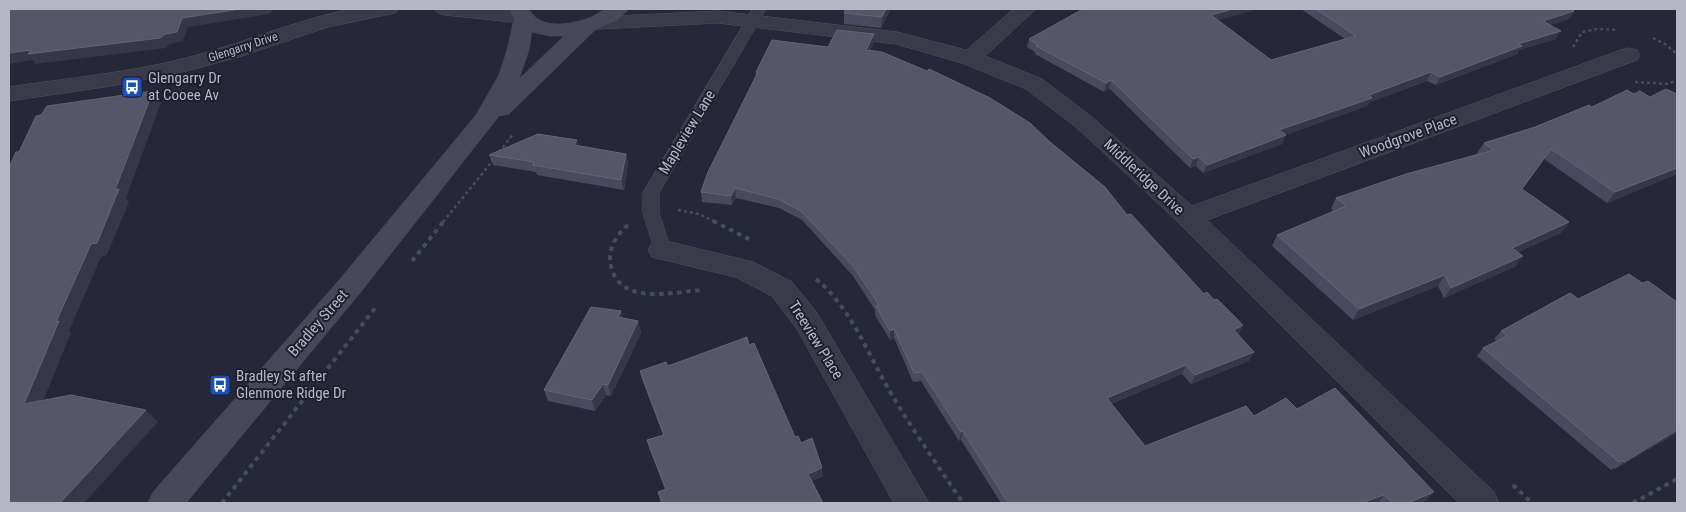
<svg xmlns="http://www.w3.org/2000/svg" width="1686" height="512" font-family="'Roboto Condensed',sans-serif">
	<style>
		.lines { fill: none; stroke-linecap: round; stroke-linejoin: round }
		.service-casing { stroke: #525262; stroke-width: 1 }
		.minor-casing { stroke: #525262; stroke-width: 1 }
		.tertiary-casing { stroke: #525262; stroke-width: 1 }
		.secondary-casing { stroke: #434353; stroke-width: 1 }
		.path-far1 { stroke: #464f58; stroke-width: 2.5; stroke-dasharray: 3 3; stroke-linecap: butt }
		.path { stroke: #464f58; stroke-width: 4; stroke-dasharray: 4.5 4.5; stroke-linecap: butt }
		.service { fill: #3a3a4a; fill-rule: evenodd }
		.minor { fill: #3a3a4a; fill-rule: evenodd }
		.tertiary { fill: #3a3a4a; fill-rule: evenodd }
		.secondary { fill: #48485d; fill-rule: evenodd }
		.wall { fill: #494a5f }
		.shaded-wall { fill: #36374b }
		.building { fill: #55566a; stroke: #646578 }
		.labels { text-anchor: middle; stroke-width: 4; stroke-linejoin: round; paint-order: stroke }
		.far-street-label { font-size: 12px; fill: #b5b6c6; stroke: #1f1f2f }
		.poi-label { font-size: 15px; fill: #b5b6c6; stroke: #1f1f2f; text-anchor: start }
		.street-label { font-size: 15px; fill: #b5b6c6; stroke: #1f1f2f }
	</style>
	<rect width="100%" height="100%" fill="#26273a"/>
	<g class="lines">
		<g class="service-casing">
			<path id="service" d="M753,9H766L659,193V213L671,250L668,254L662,256L656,254L643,213V193Z"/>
		</g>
		<g class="minor-casing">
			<g id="minor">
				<path d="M1014,9H1036L985,56L1042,79L1092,117L1192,206L1621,50L1629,48L1637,50L1640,55L1637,60L1207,220L1494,492L1499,503H1459L1179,223L1076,127L1026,89L962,63L896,44L718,23L599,29L592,27L589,23L592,19L599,17L718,11L897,32L966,50Z"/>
				<path d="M662,240L753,262L792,282L817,313L929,503H894L797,329L772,296L735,277L652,257L648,250L652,243Z"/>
			</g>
		</g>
		<g class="tertiary-casing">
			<g id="tertiary">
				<path d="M351,9H398L395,13L328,27L242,56L187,71L111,86L9,101V87C68,78 128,73 186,58C242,44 295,20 351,9Z"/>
				<path d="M435,9H502L529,13L532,17L529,21L522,23L445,15L438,13Z"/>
			</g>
		</g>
		<g class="secondary-casing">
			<path id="secondary" d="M509,9H529C540,30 569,25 589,18C595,16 600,11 606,9C612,7 623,9 629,9L617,20L595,30L509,114L499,116L360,293L186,503H148L153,492L340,279L476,115L499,75L507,50L514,19ZM532,32L549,36H564L519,79L529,50Z"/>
		</g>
		<g class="path-far1">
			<path d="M1653,38L1665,44L1677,54"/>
			<path d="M1573,47L1582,32L1597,29L1618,30"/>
			<path d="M1635,82L1668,84L1677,80"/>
			<path d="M499,152L514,133"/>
			<path d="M678,210L699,214L716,222"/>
			<path d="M443,222L494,159"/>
		</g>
		<g class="path">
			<path d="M713,221L753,241"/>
			<path d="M628,225C616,235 607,250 611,266C620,306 672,292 702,290"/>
			<path d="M412,261L444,221"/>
			<path d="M816,279C851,308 867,352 889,390C912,429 938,466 963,503"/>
			<path d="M1513,485L1532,503"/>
			<path d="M222,503L376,307"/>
			<path d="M1633,503L1677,479"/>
		</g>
		<use href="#service" class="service"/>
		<use href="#minor" class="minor"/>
		<use href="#tertiary" class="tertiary"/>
		<use href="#secondary" class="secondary"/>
	</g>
	<g class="wall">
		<path d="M891,9L881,28L844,24V13Z"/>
		<path d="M1301,9H1572L1574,11L1569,19L1550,25L1556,39L1519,50L1517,54L1436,85L1427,81L1370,102L1367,106L1285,135L1282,144L1203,173L1196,166L1190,168L1109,88L1104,92L1035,54V52L1027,47L1029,39L1218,20L1271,60L1345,39Z"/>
		<path d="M874,34V43L870,50L1127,215L1239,334L1238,335L1249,361L1191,384L1182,374L1111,404L1145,446L1254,416L1297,409L1427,500L1420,503H1001L961,440L959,441L921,381L913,382L894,338L890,340L875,315V310L853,276L802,220L779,208L736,198L732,205L702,202L701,192L756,76V72L828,47Z"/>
		<path d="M1634,94L1650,97L1677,94V174L1607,203L1544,159L1522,189L1569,222L1561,233L1518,252L1516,266L1444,298L1438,286L1353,320L1272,246L1277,235L1334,211L1331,209L1336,198L1479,154L1477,153L1484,143L1535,127L1592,107Z"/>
		<path d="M579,146L626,154L628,164L624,190L537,175L536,172L493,165L489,155Z"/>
		<path d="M1642,283L1677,302V433L1615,469L1614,468L1611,470L1477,356L1483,348L1497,341L1494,339L1501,331L1578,299Z"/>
		<path d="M621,311L622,318L638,321L641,333L611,396L606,395L595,411L548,401L544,390Z"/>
		<path d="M749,345L795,437L801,443L823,476L812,481L823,503H661L658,492L665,489L649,448L647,440L663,435L642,379L640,371L668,366Z"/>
	</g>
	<g class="shaded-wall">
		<path d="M240,9H273L270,14L188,27L183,41L170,44L166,48L35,64L33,60L9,64V53L31,50L182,18Z"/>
		<path d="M886,9H891L881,28L882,17Z"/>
		<path d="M1233,9H1258L1208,23L1211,15Z"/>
		<path d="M1568,9H1572L1570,12L1574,11L1569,19L1538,29L1543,21Z"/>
		<path d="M1561,31L1556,39L1519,50L1517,54L1436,85L1440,77L1518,44Z"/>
		<path d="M874,34V43L866,58V50Z"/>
		<path d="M1431,72L1427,81L1370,102L1367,106L1275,139L1279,130L1369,95Z"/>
		<path d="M1111,80L1109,88L1104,92L1106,83Z"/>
		<path d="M153,91L161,103L126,198L129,202L107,255L101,257L69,331L71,333L37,416L24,404L56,322L115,190Z"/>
		<path d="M1286,135L1282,144L1203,173L1207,165Z"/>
		<path d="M577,140L580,150L574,145Z"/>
		<path d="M626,154L628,164L624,190L621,180Z"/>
		<path d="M1199,157L1196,166L1190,168L1193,159Z"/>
		<path d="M1677,168V174L1607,203L1615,192Z"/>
		<path d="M735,188L736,198L732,205L731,196Z"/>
		<path d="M1569,222L1561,233L1505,258L1512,248Z"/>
		<path d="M1523,256L1516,266L1444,298L1451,288Z"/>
		<path d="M1445,275L1438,286L1353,320L1359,309Z"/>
		<path d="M621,311L624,322L618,317Z"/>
		<path d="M638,321L641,333L611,396L608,385Z"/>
		<path d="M1243,325L1239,334L1230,339L1234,330Z"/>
		<path d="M894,329V338L890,340V331Z"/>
		<path d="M1254,352L1249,361L1191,384L1195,375Z"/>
		<path d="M1186,365L1182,374L1104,407L1107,398Z"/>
		<path d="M603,384L606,395L595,411L592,400Z"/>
		<path d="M146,410L158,422L84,503H60Z"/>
		<path d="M1677,430V433L1615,469L1624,462Z"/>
		<path d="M963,431L961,440L959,441L961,432Z"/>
		<path d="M822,468L823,476L809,482L808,474Z"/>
		<path d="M1434,492L1427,500L1420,503H1408Z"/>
		<path d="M1384,495L1378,503H1362Z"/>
	</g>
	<g class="building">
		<path d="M9,9H240L182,18L177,32L165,34L160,38L28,54L31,50L9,53Z"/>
		<path d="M846,9H886L882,17L844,13Z"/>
		<path d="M1083,9H1233L1211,15L1271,60L1356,36L1316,9H1571L1574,11L1543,21L1561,31L1518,44L1522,46L1440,77L1431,72L1369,95L1372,98L1279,130L1286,135L1207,165L1199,157L1193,159L1111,80L1106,83L1036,46L1038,45L1029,39Z"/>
		<path d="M837,30L874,34L866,50L882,52L927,71L929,69L990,98L1030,123L1050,142L1105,187L1127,215L1131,214L1204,294L1207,292L1214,300L1217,299L1243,325L1234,330L1254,352L1195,375L1186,365L1107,398L1145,446L1246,406L1254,416L1286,398L1297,409L1335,388L1434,492L1408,503H1393L1384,495L1362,503H1008L963,431L961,432L922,372L914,373L894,329L890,331L876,306L879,305L853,266L801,211L778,199L735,188L731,196L701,192L708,172L758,72H756L772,40L828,47Z"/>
		<path d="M1666,89L1677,94V168L1615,192L1551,149L1522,189L1569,222L1512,248L1523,256L1451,288L1445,275L1359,309L1277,235L1346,206L1336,198L1406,174L1494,150L1484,143L1535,127L1589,105L1592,107L1627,90L1634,94L1640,91L1650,97Z"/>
		<path d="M153,91L115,190L119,189L97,243L91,244L56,322L59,321L24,404L71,395L146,410L60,503H9V168L16,152H19L36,116L41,115L47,106Z"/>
		<path d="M538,134L577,140L574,145L626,154L621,180L533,165L534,162L489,155Z"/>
		<path d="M1629,274L1642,283L1648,281L1677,302V430L1624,462L1622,460L1619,462L1483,348L1507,336L1501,331L1570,293L1578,299Z"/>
		<path d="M591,307L621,311L618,317L638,321L608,385L603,384L592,400L544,390Z"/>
		<path d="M747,337L749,345L754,343L795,437L798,436L801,443L812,438L822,468L808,474L823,503H662L658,492L666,489L647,440L664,435L640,371L666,362L668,366Z"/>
	</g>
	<defs>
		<g id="bus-square" transform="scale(1.125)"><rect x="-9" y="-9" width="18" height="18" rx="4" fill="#1a4fb4" stroke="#1f1f2f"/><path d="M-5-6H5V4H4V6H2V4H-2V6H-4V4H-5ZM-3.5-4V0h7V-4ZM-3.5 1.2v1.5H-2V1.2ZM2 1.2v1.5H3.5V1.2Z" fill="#fff"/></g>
	</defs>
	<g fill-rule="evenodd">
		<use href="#bus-square" x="132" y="87"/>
		<use href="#bus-square" x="220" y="385"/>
	</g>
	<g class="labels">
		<g class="far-street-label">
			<text transform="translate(243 47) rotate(-18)" y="4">Glengarry Drive</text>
		</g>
		<g class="poi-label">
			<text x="148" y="83">Glengarry Dr<tspan x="148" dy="17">at Cooee Av</tspan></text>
			<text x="236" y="381">Bradley St after<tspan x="236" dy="17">Glenmore Ridge Dr</tspan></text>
		</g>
		<g class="street-label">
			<text transform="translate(687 132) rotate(-59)" y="5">Mapleview Lane</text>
			<text transform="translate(1408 136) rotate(-20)" y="5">Woodgrove Place</text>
			<text transform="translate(1144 177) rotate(43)" y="5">Middleridge Drive</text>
			<text transform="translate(318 323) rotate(-49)" y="5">Bradley Street</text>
			<text transform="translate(816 340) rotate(58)" y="5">Treeview Place</text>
		</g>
	</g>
	<rect width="1686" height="512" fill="none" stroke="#b5b6c6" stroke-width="20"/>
</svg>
